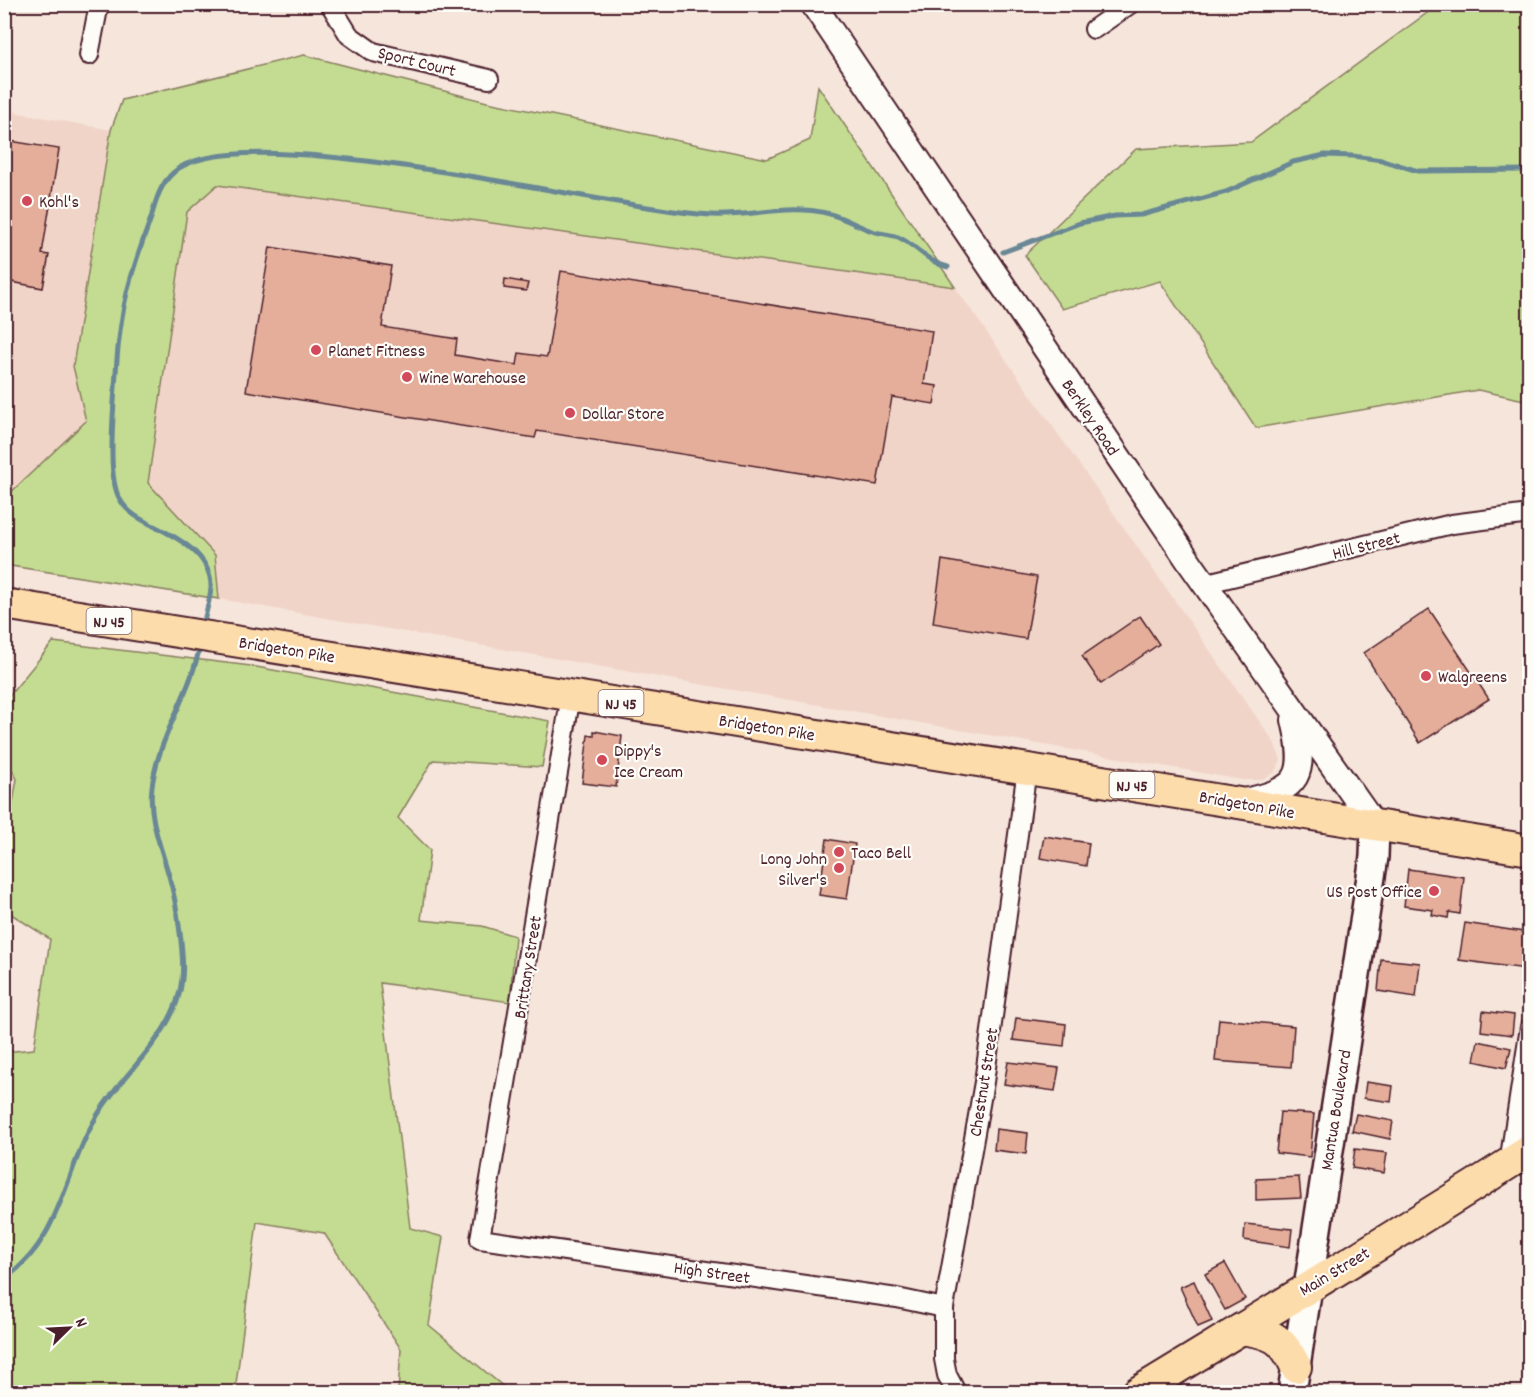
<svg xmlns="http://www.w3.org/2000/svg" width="1534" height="1397" font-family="Dekko,sans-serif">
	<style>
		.built { fill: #f1d4c8 }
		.green { fill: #c4dc92; stroke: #877e5e; stroke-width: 1.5 }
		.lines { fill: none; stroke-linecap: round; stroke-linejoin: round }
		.stream { stroke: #698795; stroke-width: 5 }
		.building { fill: #e4ae9a; stroke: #4a1f2b; stroke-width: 1.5 }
		.minor-casing { stroke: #4a1f2b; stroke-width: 22 }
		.tertiary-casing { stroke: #4a1f2b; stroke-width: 28 }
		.secondary-casing { stroke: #4a1f2b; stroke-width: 32 }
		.primary-casing { stroke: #4a1f2b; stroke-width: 34 }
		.minor { stroke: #fdfcf7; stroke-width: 18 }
		.tertiary { stroke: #fdfcf7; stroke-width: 24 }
		.secondary { stroke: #fdfcf7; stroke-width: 27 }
		.primary { stroke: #fddcac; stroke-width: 30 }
		.poi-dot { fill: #d1495b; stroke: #fdfcf7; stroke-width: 2 }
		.labels { text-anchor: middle; stroke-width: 4.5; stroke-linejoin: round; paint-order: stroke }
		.shield { fill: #fdfcf7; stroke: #806168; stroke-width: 1.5 }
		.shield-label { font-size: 16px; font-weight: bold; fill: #4a1f2b }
		.street-label { font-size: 18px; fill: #4a1f2b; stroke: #fdfcf7 }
		.poi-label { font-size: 18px; fill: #4a1f2b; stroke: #fdfcf7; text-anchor: start }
	</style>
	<rect width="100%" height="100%" fill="#f6e5db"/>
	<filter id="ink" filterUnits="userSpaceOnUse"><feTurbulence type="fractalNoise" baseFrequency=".0167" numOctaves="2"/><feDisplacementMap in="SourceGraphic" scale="12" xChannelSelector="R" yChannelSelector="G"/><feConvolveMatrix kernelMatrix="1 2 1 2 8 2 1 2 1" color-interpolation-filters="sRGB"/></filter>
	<g filter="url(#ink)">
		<g class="built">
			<path d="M4,110L111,130L73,366L86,421L8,495H4Z"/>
			<path d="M217,184L955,287L1274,742L1281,760L1274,773L1260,780H1242L219,599L215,555L148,483L187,212Z"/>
		</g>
		<g class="green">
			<path d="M1438,5H1529V401L1478,390L1256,428L1160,281L1062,309L1025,255L1136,149L1251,142Z"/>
			<path d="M304,55L487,102L767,159L810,140L818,86L955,287L217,185L187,212L148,483L215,555L219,599L5,565V495H8L86,421L73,366L111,130L122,100Z"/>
			<path d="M53,642L251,666L550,721L542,767L433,760L398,818L430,850L421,920L482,926L515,936L510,1002L380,983L410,1228L443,1237L429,1325L505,1388L503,1392H398L401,1349L324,1233L257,1222L235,1392H5V1052L34,1049L50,939L5,910V848L17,779L5,756V701Z"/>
		</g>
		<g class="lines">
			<g class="stream">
				<path d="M1003,252L1080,223L1115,216L1141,215L1226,192L1293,162L1325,155L1353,156L1382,160L1418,171L1530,170"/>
				<path d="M203,627C205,614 210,601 211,588C212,555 177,537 152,525C140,519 128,513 121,501C109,484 112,438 113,417C116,376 117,333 127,293C133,267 142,243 151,218C156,200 160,184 174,172C238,113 615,211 712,215C752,217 790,203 830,214C844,218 858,226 872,231C881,234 890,234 898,237C916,245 928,263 948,267"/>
				<path d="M4,1279C65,1238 64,1164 102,1108C129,1067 177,1031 182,979C185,954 176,900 169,876C161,847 148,817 152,787C158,736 191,694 200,645"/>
			</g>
		</g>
		<g class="building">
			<path d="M4,140L59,149L42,254L49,255L43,288L6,281L4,292Z"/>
			<path d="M270,247L391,266L382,327L457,339L455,355L517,365L519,353L547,357L561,271L932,331L924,384L937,386L934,404L892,397L877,485L537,431L535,438L246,391Z"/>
			<path d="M505,279L528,283L526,291L504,288Z"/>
			<path d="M942,560L1037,577L1026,639L933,623Z"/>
			<path d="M1429,609L1489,699L1420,743L1364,653Z"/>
			<path d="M1140,616L1159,644L1101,684L1082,656Z"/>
			<path d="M594,731L622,736L616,787L582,783L588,735L594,736Z"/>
			<path d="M1044,836L1089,843L1086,866L1040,858Z"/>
			<path d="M827,839L855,844L847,899L819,895Z"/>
			<path d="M1408,869L1464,877L1460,914L1449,912L1448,918L1432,915L1433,910L1404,906Z"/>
			<path d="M1465,923L1530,933L1526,969L1459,960Z"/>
			<path d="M1381,959L1420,963L1416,997L1378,991Z"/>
			<path d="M1483,1011L1514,1015L1512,1035L1481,1031Z"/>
			<path d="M1016,1018L1066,1024L1064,1046L1013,1040Z"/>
			<path d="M1219,1019L1294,1026L1291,1067L1215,1061Z"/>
			<path d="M1478,1041L1511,1048L1506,1068L1474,1061Z"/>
			<path d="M1008,1062L1059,1068L1055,1091L1004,1084Z"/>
			<path d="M1366,1082L1393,1086L1391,1102L1364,1098Z"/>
			<path d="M1280,1112L1314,1114L1310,1157L1276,1153Z"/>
			<path d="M1356,1114L1393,1121L1390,1139L1352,1131Z"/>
			<path d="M996,1129L1028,1133L1026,1154L994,1150Z"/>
			<path d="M1355,1149L1387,1153L1384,1173L1352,1168Z"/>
			<path d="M1299,1177L1301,1198L1256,1200V1179Z"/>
			<path d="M1245,1224L1292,1229L1290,1247L1244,1240Z"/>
			<path d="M1225,1263L1245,1299L1225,1310L1205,1274Z"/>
			<path d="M1194,1281L1212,1321L1198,1327L1180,1287Z"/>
		</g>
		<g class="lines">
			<g class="minor-casing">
				<g id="minor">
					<path d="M330,4L349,35L373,52L489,79"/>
					<path d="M1094,29L1130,4"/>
					<path d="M89,55L99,4"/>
					<path d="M1203,584L1452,524L1530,514"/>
					<path d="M571,695L480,1239L897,1298L944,1308"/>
					<path d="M1509,1163L1530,1027"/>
					<path d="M956,1392L947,1375L944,1359V1308L984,1082L1027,769"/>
				</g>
			</g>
			<g class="tertiary-casing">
				<g id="tertiary">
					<path d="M813,4L1190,563L1375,826"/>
					<path d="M1244,801C1301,790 1307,775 1294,720"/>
				</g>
			</g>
			<g class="secondary-casing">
				<path id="secondary" d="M1292,1392L1374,857L1375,826"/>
			</g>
			<g class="primary-casing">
				<g id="primary">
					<path d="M4,604L1530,850"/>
					<path d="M1241,1329C1272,1333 1283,1338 1296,1367"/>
					<path d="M1138,1392C1269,1312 1400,1233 1530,1150"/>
				</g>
			</g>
			<use href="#minor" class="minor"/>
			<use href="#tertiary" class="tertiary"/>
			<use href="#secondary" class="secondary"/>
			<use href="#primary" class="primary"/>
		</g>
	</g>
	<g class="poi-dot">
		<circle cx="27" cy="201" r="6"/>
		<circle cx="316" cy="350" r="6"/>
		<circle cx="407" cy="377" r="6"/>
		<circle cx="570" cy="413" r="6"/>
		<circle cx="1426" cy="676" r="6"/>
		<circle cx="602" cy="760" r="6"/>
		<circle cx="839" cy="852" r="6"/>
		<circle cx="839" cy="868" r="6"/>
		<circle cx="1434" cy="891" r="6"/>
	</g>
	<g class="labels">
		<g class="shield">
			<rect x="86.5" y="608" width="45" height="26" rx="4.5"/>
			<rect x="598.5" y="690" width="45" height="26" rx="4.5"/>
			<rect x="1109.5" y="772" width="45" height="26" rx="4.5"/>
		</g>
		<g class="shield-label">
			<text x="109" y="627">NJ 45</text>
			<text x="621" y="709">NJ 45</text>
			<text x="1132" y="791">NJ 45</text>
		</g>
		<g class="street-label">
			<text transform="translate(417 61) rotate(14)" y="6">Sport Court</text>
			<text transform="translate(1091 417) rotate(56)" y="6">Berkley Road</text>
			<text transform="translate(1366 545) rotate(-14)" y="6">Hill Street</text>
			<text transform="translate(287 649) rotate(9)" y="6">Bridgeton Pike</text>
			<text transform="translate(767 727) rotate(9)" y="6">Bridgeton Pike</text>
			<text transform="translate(1247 804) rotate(10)" y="6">Bridgeton Pike</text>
			<text transform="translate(527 967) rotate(-81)" y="6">Brittany Street</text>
			<text transform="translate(983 1082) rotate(-81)" y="6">Chestnut Street</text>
			<text transform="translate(1335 1110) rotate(-81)" y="6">Mantua Boulevard</text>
			<text transform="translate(1334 1271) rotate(-31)" y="6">Main Street</text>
			<text transform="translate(712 1272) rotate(8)" y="6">High Street</text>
		</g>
		<g class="poi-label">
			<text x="39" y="207">Kohl's</text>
			<text x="328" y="356">Planet Fitness</text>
			<text x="419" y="383">Wine Warehouse</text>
			<text x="582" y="419">Dollar Store</text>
			<text x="1438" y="682">Walgreens</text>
			<text x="614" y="756">Dippy's<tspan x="614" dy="21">Ice Cream</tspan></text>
			<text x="851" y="858">Taco Bell</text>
			<text x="827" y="864" text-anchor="end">Long John<tspan x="827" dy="21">Silver's</tspan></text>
			<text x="1422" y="897" text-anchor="end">US Post Office</text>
		</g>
	</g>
	<rect width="1534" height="1397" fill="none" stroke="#fdfcf7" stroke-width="24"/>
	<rect x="12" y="12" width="1510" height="1373" fill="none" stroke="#4a1f2b" stroke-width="2" filter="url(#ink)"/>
	<g transform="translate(69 1328) rotate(66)" stroke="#fdfcf7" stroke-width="4.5" paint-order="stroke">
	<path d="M0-4.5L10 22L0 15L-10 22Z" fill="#4a1f2b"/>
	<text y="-9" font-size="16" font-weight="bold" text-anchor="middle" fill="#4a1f2b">N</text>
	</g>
</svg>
